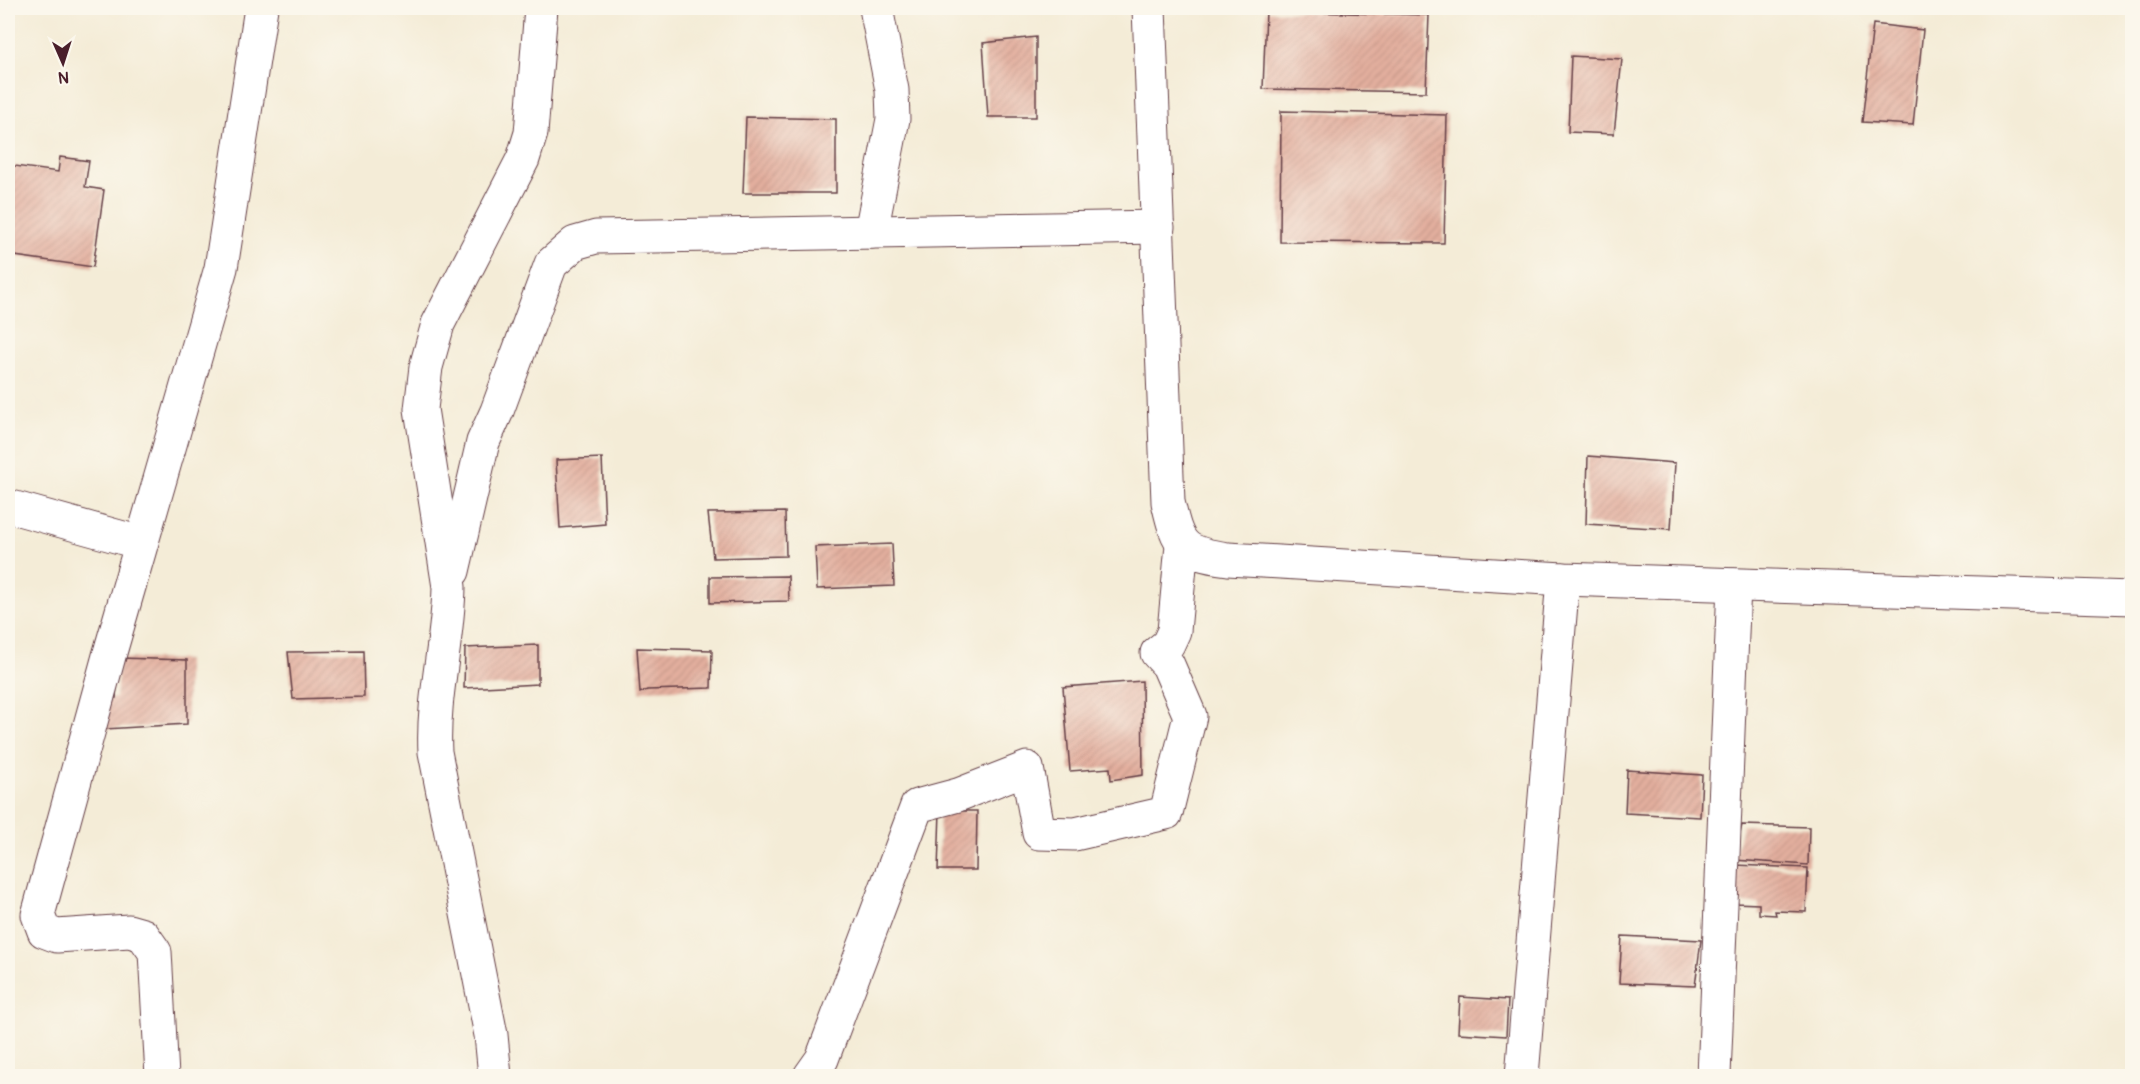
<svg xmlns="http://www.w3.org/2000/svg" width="2140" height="1084" font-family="Pangolin,sans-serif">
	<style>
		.building { fill: url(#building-hatch) }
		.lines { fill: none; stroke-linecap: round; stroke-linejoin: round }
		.minor-casing { stroke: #643e45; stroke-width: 35 }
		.minor { stroke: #fff; stroke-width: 33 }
	</style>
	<defs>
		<pattern id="building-hatch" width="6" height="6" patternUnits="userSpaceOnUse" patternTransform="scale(1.5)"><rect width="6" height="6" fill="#e3af9e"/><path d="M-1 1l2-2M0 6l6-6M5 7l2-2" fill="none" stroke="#c49688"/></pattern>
	</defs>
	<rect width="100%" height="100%" fill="#fbf7ec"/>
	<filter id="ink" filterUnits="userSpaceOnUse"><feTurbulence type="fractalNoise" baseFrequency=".0167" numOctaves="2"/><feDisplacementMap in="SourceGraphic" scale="12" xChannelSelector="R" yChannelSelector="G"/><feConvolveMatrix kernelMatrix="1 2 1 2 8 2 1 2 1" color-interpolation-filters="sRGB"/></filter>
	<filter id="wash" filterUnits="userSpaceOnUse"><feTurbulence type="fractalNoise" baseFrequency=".008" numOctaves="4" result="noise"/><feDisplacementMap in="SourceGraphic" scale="24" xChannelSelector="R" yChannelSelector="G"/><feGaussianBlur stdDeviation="1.35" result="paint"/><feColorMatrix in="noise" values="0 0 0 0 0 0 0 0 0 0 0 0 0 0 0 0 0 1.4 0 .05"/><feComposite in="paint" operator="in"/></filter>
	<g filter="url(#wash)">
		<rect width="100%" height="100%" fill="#f4ecd7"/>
		<g id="blocks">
			<g class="building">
				<path d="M1266,11L1429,15L1426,92L1263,89Z"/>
				<path d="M1873,24L1923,30L1913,125L1862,122Z"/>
				<path d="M1036,37V117H988L983,43Z"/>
				<path d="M1571,56L1622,59L1614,134L1568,132Z"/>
				<path d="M1281,111L1447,115L1444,243L1280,242Z"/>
				<path d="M746,117L836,119V193H743Z"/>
				<path d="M60,157L89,161L85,187L104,190L93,267L8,255V165L58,172Z"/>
				<path d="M1588,456L1675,463L1671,529L1586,524Z"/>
				<path d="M602,458L605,524L560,528L556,460Z"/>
				<path d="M785,512L786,556L713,558L708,513Z"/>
				<path d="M892,544L894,586L817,589L815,547Z"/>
				<path d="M788,576L789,601L710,603V577Z"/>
				<path d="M538,645V684L464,688L465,648Z"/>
				<path d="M637,648L712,650L711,688L647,690L640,693Z"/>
				<path d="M363,651L364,697L293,699L288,652Z"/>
				<path d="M119,658L187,660V724L105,729L103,699L116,698Z"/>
				<path d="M1142,681L1143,775L1111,780L1110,768L1070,771L1063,687Z"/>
				<path d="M1627,770L1702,775L1700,817L1625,813Z"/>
				<path d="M940,811H977L976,870H938Z"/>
				<path d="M1742,825L1809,827L1808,865L1734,860Z"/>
				<path d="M1735,865L1808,868L1806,912L1775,911L1776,915L1759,914V904L1734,903Z"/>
				<path d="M1622,936L1701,940L1695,986L1619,983Z"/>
				<path d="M1460,997L1508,1000L1506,1036L1458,1033Z"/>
			</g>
		</g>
	</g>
	<g filter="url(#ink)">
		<use href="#blocks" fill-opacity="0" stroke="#643e45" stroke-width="1.5"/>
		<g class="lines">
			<g class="minor-casing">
				<g id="minor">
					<path d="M1149,8L1168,502C1178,546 1182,553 1228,559L1563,579L2132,598"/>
					<path d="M871,232L893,119L892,90L876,8"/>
					<path d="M8,506L141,543"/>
					<path d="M453,571L483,442L497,411L551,264L575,243L596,237L1158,227"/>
					<path d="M162,1076L155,952L143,935L129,931L57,936L44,931L38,915L109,656L221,268L261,8"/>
					<path d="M495,1076L491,1035L435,752C432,697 448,642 449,587L421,409L426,367L438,324L523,159L531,133L541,8"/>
					<path d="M810,1076L822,1059L917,806L958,795L1027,768L1039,833L1075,834L1166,813L1190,716L1168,665L1157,653L1168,644L1174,631L1182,545"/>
					<path d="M1522,1076L1563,579"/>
					<path d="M1714,1076L1734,585"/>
				</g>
			</g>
			<use href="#minor" class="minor"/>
		</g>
	</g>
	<rect width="2140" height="1084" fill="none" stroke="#fbf7ec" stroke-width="30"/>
	<g transform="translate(63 63) rotate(177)" stroke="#fbf7ec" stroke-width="4.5" paint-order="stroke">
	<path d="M0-4.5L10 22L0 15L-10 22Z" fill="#4a1f2b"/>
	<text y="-9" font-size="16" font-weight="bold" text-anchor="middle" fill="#4a1f2b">N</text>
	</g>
</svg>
